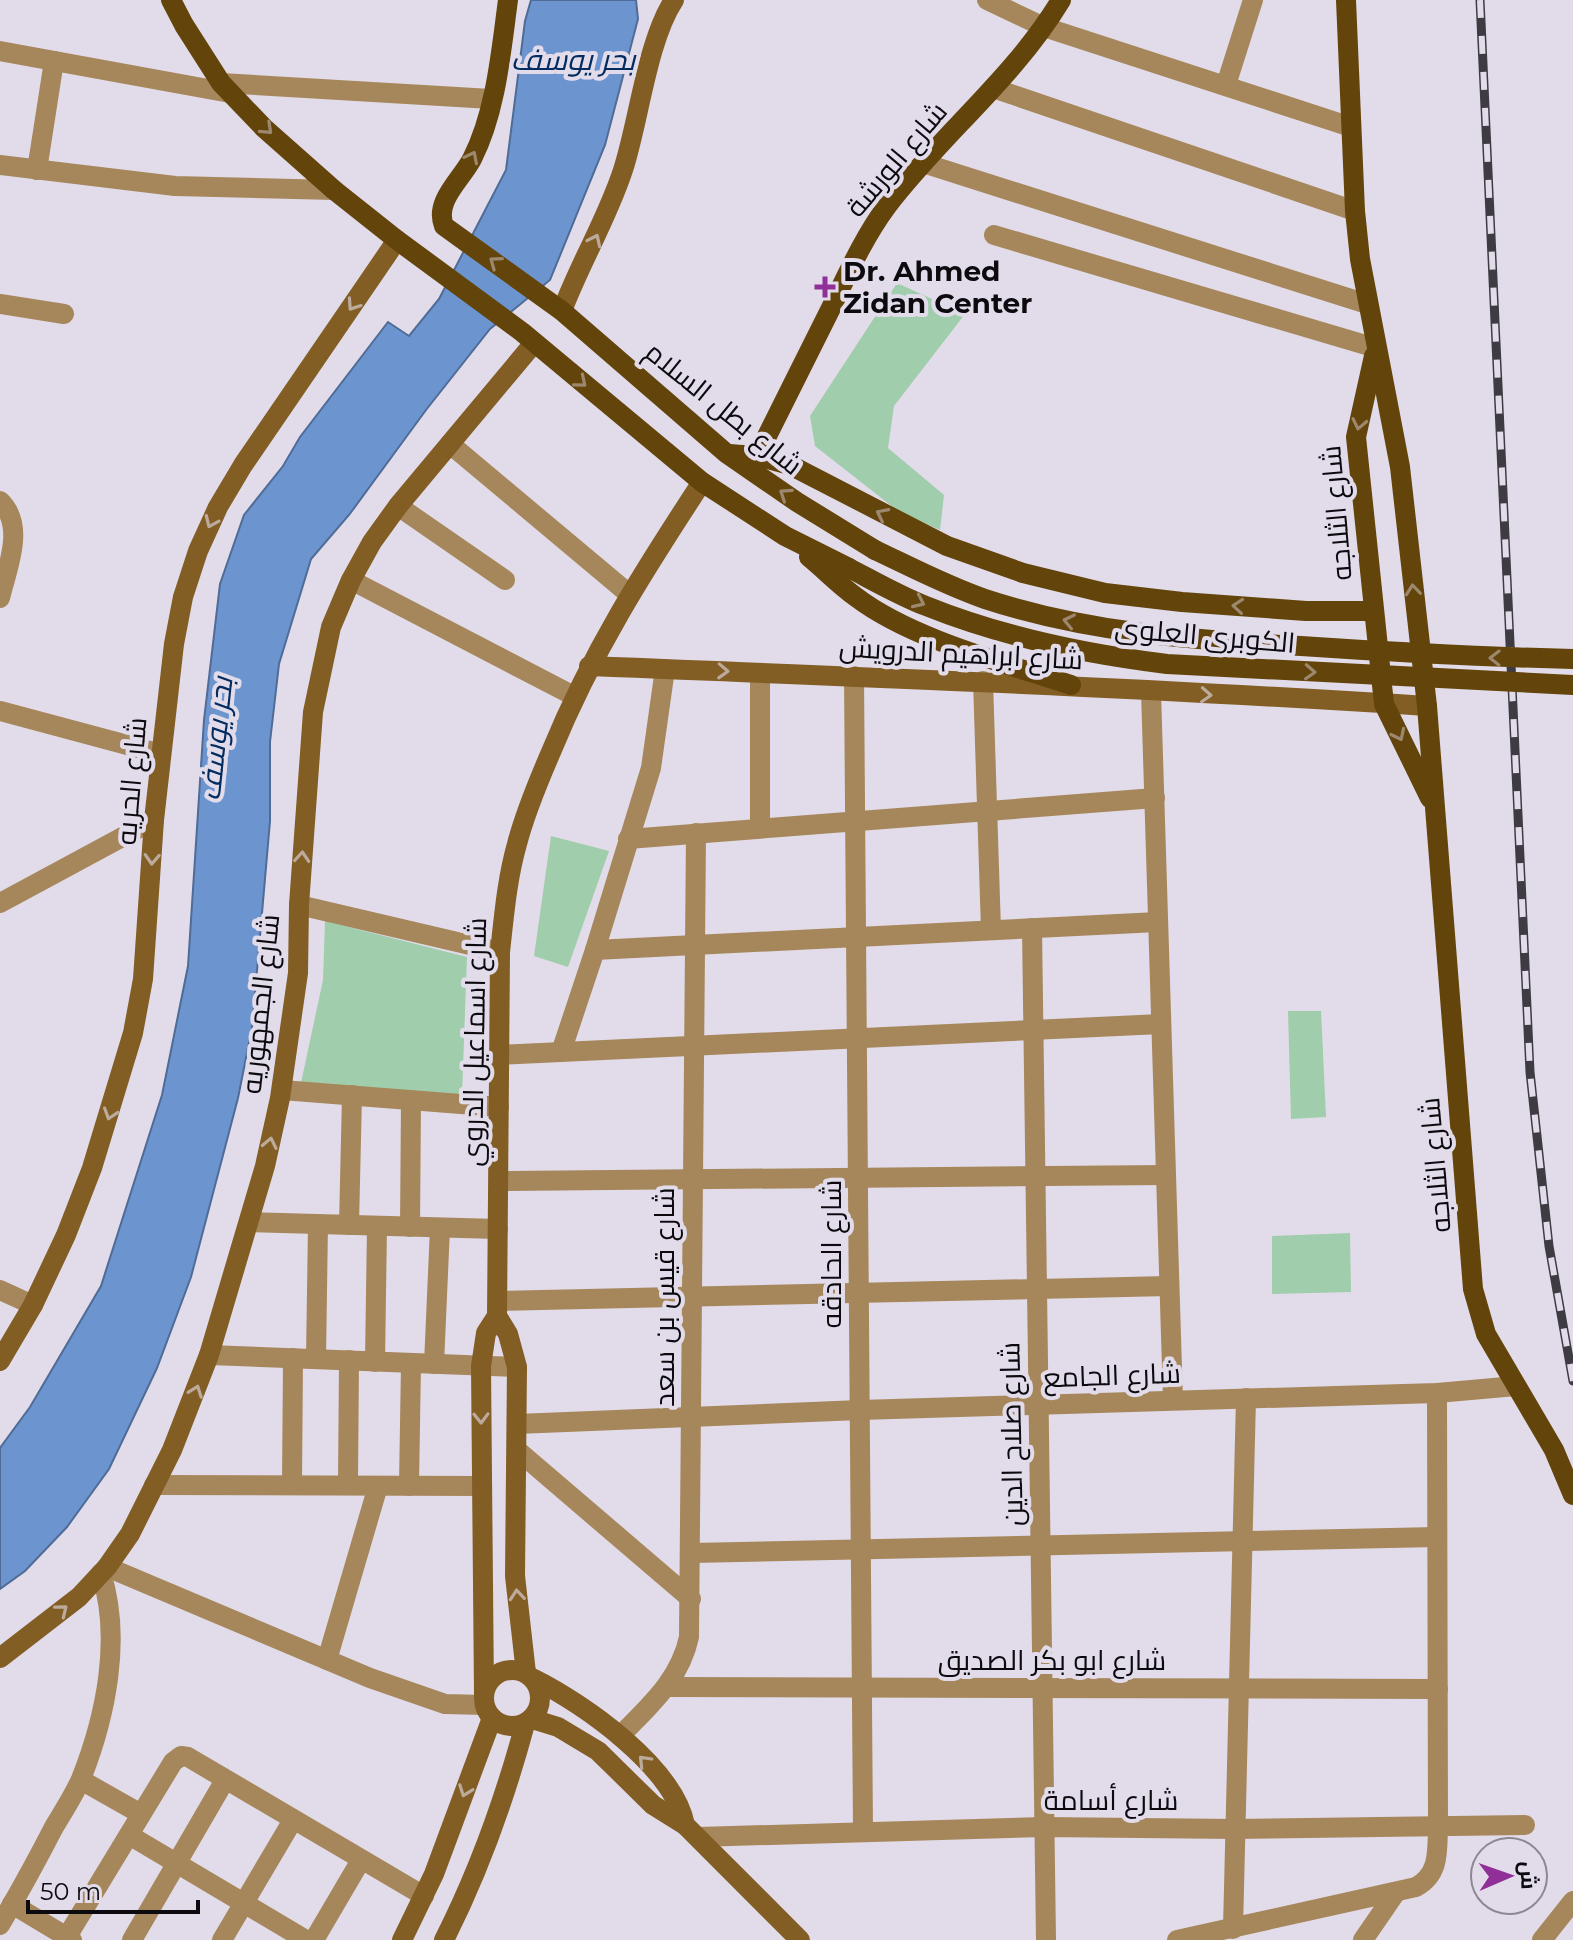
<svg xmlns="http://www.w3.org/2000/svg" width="1573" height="1940" font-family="Montserrat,Cairo,sans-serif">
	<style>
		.green { fill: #a0cdab }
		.water { fill: #6c95d0; stroke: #4f6b96; stroke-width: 2 }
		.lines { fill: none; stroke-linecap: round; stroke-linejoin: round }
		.street { stroke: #a6875b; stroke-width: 20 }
		.secondary { stroke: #825e25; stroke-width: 20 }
		.primary { stroke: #63440a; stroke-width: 20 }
		.rail-casing { stroke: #3e3b42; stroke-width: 9 }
		.rail { stroke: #e2dcea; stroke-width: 6; stroke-dasharray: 18; stroke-linecap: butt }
		.primary-bridge { stroke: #63440a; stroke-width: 20 }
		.oneway { stroke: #9c886f }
		.oneway2 { stroke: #bcaa9b }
		.poi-dot { fill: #902f97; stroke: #e2dcea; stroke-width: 3 }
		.labels { text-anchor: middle; stroke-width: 8; stroke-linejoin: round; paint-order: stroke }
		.street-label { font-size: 28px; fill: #0c0a0f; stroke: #e2dcea }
		.poi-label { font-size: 28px; font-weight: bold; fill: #0c0a0f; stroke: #e2dcea; text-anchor: start }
		.water-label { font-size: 30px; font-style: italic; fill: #022c60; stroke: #e2dcea }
	</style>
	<rect width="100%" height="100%" fill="#e2dcea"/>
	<g class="green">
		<path d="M897,283L965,314L894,406L888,448L944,495L940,530L898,511L815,446L810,416Z"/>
		<path d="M551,836L609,851L568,967L534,956Z"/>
		<path d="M325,921L467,957L462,1096L301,1083L323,980Z"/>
		<path d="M1288,1011H1321L1326,1117L1291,1119Z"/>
		<path d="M1350,1233L1351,1292L1272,1294V1236Z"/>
	</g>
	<path class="water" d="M531,0H636L638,19L605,145L550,280L490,329L426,410L349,515L311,559L279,664L270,742V821L252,1028L238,1098L191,1277L157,1368L109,1469L67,1527L25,1571L0,1589V1448L30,1407L101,1286L162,1095L188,966L204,720L220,584L244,515L283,466L300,437L388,322L409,336L439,299L506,170L525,21Z"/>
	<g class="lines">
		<g class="street">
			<path d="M987,0L1044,27L1351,127"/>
			<path d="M0,51L230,93"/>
			<path d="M221,83L491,99"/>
			<path d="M1226,85L1253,0"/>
			<path d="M993,88L1355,211"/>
			<path d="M923,163L1367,304"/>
			<path d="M0,165L175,186L334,190"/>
			<path d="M37,170L54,61"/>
			<path d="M994,235L1376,348"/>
			<path d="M0,304L64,314"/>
			<path d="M450,444L629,594"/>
			<path d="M0,501C26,526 7,568 0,598"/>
			<path d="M398,506L505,580"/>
			<path d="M351,580L574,696"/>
			<path d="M760,673V828"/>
			<path d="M854,676L863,1831"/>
			<path d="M983,681L991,930"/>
			<path d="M1151,692L1173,1400"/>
			<path d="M0,711L161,754"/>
			<path d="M628,839L1155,798"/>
			<path d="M0,903L154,820"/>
			<path d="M299,905L500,952"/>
			<path d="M1032,928L1046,1940"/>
			<path d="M595,950L1158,922"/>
			<path d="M561,1052L595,950L651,768L665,669"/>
			<path d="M499,1055L1161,1024"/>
			<path d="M282,1090L499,1107"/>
			<path d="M499,1181L1166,1175"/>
			<path d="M249,1222L498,1229"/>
			<path d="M349,1225L352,1095"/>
			<path d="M410,1227L411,1100"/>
			<path d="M0,1290L33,1305"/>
			<path d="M498,1301L1169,1286"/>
			<path d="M209,1355L517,1367"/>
			<path d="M316,1359L318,1224"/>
			<path d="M375,1362L377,1226"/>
			<path d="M434,1364L440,1228"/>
			<path d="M517,1424L860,1410L1437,1393L1516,1386"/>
			<path d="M517,1450L691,1599"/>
			<path d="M154,1485L482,1486"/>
			<path d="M292,1485L293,1358"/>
			<path d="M348,1485L349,1360"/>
			<path d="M409,1486L411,1363"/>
			<path d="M691,1553L1437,1537"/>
			<path d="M107,1567L370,1678L445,1704L484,1705"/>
			<path d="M327,1660L378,1486"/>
			<path d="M667,1687L1438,1689"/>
			<path d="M620,1736C649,1706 680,1680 689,1637L696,833"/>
			<path d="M81,1780L141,1814"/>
			<path d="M129,1835L306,1940"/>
			<path d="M698,1837L1044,1827L1235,1829L1525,1825"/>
			<path d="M12,1904L72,1940"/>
			<path d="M0,1925C19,1893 37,1860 54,1827C63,1812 74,1795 81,1779C106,1716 122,1638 101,1573"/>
			<path d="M1233,1929L1246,1398"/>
			<path d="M65,1940L173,1762L181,1756L188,1757L424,1896"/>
			<path d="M132,1940L225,1780"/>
			<path d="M222,1940L293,1820"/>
			<path d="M314,1940L361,1860"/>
			<path d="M1177,1940L1416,1887C1440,1874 1437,1851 1438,1827L1437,1393"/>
			<path d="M1363,1940L1396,1892"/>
			<path d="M1542,1940L1573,1901"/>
		</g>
		<g class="secondary">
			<path d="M562,311C580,263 607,219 623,170C639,121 647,41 674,0"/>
			<path d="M589,666C868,677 1147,688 1427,706"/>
			<path d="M497,1316L508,1334L517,1367L515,1576L526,1673"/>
			<path d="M0,1361L33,1305L66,1235L92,1168L133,1033L143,979L154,820L174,644L183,597L198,551L218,507L243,465L397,240"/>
			<path d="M0,1658L79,1597L107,1567L130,1534L172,1450L209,1355L265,1166L280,1098L298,973L299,905L313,712L331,627L351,580L372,542L398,506L534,343"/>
			<circle cx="512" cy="1698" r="28"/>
			<path d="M534,1679C584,1704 674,1767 685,1825"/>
			<path d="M484,1694L481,1366L486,1333L497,1316L500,952C504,916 507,879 517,844C525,813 538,782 551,752C592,652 643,572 702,482"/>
			<path d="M532,1719L558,1727L598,1751L653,1805L685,1825L800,1940"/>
			<path d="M402,1940L434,1874L492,1718"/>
			<path d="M444,1940C479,1871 505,1798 525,1724"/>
		</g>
		<g class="primary">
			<path d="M171,0L184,25L221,83L264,128L334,190L397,240L522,332L702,482L785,536L849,568"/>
			<path d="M508,0C501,52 496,112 472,159C461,180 434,201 444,226L562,311L726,453L797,502L875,550"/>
			<path d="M1346,0L1355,211L1360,259L1400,467L1427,706L1473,1289L1486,1334L1554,1450L1573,1495"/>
			<path d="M1374,356L1356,437L1384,704L1430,798"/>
			<path d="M729,454L757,456L790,465L947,546L1023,573L1105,593L1182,602L1306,611H1372"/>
			<path d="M757,456C782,407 806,357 831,308C848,273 864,237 887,206C942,134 1014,78 1061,0"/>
			<path d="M809,557C825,570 839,585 856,597C911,639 1005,663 1071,685"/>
		</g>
		<g class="rail-casing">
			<path id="rail" d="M1480,0L1530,1072L1549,1246L1573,1381"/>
		</g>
		<use href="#rail" class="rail"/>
		<g class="primary-bridge">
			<path d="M875,550C911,567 947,586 985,599C1088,633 1194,640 1301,646C1392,652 1482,657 1573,659"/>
			<path d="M849,568C874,581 900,596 926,606C1003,637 1085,654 1167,664L1573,685"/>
		</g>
	</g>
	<defs><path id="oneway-chevron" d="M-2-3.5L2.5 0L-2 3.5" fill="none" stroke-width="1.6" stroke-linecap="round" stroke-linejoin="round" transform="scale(2)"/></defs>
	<g class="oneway">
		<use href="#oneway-chevron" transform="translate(267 129) rotate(43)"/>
		<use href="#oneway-chevron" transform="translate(472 157) rotate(-63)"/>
		<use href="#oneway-chevron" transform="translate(495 262) rotate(-144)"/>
		<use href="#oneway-chevron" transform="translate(581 382) rotate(40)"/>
		<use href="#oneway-chevron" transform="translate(1359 424) rotate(102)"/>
		<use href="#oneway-chevron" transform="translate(785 494) rotate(-146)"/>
		<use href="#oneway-chevron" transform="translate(882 514) rotate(-153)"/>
		<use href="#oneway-chevron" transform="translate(1413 590) rotate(-96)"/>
		<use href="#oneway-chevron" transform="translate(919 602) rotate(25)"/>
		<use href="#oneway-chevron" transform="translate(1238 606) rotate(-175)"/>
		<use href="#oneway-chevron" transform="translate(1069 621) rotate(-168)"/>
		<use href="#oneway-chevron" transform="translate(1495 658) rotate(-179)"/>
		<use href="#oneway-chevron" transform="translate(1310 672) rotate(3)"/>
		<use href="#oneway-chevron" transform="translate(1399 735) rotate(64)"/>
	</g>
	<g class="oneway2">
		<use href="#oneway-chevron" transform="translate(595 240) rotate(-65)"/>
		<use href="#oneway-chevron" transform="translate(353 305) rotate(124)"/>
		<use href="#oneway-chevron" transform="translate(211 522) rotate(114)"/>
		<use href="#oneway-chevron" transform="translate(723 671) rotate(2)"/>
		<use href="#oneway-chevron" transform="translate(1206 695) rotate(3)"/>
		<use href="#oneway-chevron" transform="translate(302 857) rotate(-86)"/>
		<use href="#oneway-chevron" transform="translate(152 859) rotate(93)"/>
		<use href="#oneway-chevron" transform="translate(110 1114) rotate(108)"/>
		<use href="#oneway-chevron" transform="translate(270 1143) rotate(-78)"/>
		<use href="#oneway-chevron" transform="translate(196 1391) rotate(-70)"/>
		<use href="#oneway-chevron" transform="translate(481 1418) rotate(89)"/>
		<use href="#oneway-chevron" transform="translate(517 1595) rotate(-95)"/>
		<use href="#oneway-chevron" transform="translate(62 1610) rotate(-39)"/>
		<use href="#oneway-chevron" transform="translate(644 1761) rotate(-134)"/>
		<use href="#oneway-chevron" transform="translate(465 1791) rotate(110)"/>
	</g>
	<path class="poi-dot" d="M821 275h8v8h8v8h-8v8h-8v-8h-8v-8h8z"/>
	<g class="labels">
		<g class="street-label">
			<text transform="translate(896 159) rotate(-50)" y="10">شارع الورشة</text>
			<text transform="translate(724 408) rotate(39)" y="10">شارع بطل السلام</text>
			<text transform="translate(1336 513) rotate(-95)" y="10">شارع الثلاجه</text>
			<text transform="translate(1205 635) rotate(5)" y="10">الكوبرى العلوى</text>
			<text transform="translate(961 653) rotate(3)" y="10">شارع ابراهيم الدرويش</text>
			<text transform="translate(131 781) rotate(-85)" y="10">شارع الحريه</text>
			<text transform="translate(260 1004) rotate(-84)" y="10">شارع الجمهوريه</text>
			<text transform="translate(474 1042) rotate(-89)" y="10">شارع اسماعيل الدروي</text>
			<text transform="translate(1435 1165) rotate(-95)" y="10">شارع الثلاجه</text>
			<text transform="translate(831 1254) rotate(-90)" y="10">شارع الحادقه</text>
			<text transform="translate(664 1297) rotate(-90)" y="10">شارع قيس بن سعد</text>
			<text transform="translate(1112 1375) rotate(-2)" y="10">شارع الجامع</text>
			<text transform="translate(1011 1434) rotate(-91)" y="10">شارع صلاح الدين</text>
			<text x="1052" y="1670">شارع ابو بكر الصديق</text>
			<text x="1111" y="1810">شارع أسامة</text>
		</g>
		<g class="poi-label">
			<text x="843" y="281">Dr. Ahmed<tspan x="843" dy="32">Zidan Center</tspan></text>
		</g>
		<g class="water-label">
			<text x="573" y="70">بحر يوسف</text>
			<text transform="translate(216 739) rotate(-84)" y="10">بحر يوسف</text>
		</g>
	</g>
	<g transform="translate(1509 1876) rotate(88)"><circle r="38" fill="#e2dcea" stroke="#8c8892" stroke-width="2"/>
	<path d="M0-6L14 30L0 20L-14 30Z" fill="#902f97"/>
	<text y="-12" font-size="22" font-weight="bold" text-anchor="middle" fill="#0c0a0f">ش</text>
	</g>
	<path d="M28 1900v12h170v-12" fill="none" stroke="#0c0a0f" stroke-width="4"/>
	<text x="40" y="1900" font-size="24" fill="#0c0a0f" stroke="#e2dcea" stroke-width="6" paint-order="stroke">50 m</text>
</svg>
